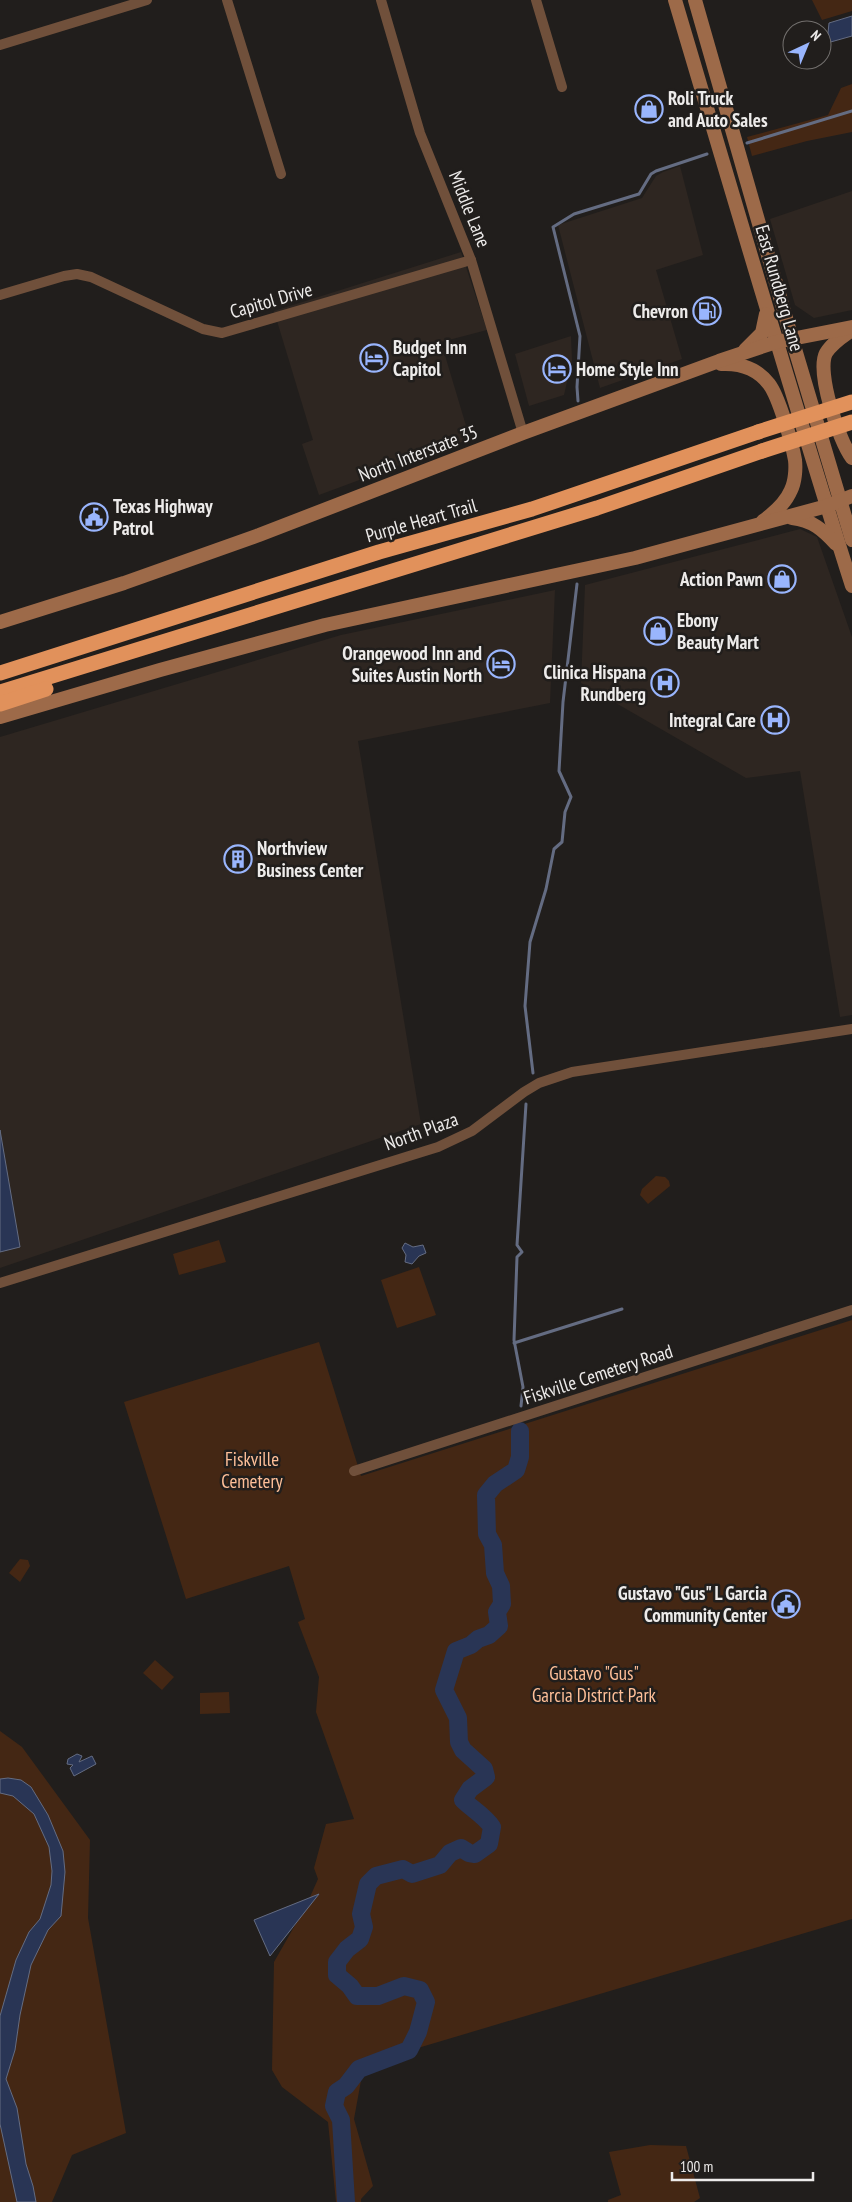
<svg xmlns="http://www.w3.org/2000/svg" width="852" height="2202" font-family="'PT Sans Narrow',sans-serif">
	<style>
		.built { fill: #2e2621 }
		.green { fill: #442714 }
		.water { fill: #293555; stroke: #646c82 }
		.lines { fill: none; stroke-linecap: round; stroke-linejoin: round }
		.stream { stroke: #646c82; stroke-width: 3 }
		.river { stroke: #293555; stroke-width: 18 }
		.minor { stroke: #70503b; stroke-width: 10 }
		.secondary { stroke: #9d6a49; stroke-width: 14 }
		.motorway { stroke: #e1915b; stroke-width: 15 }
		.motorway-bridge { stroke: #e1915b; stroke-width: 15 }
		.labels { text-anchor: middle; stroke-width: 5; stroke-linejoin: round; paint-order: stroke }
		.poi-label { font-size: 19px; font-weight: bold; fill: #edebea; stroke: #211e1c; text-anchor: start }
		.street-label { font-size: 19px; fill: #edebea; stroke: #211e1c }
		.park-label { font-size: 19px; fill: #febf98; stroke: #211e1c }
	</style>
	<rect width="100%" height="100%" fill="#211e1c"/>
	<g class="built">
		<path d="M680,166L703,255L656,270L682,359L600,388L558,225L642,198L656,176L663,172Z"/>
		<path d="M852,191V310L814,318L795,305L770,219Z"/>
		<path d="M461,252L487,330L441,342L470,439L319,495L302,444L313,440L274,311Z"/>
		<path d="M571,336L572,360L564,395L529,406L515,354Z"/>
		<path d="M800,529L817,537L852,637V1015L840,1017L800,771L746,778L581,683L585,585Z"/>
		<path d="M555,590L550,703L358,741L421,1124L0,1268V737L341,635Z"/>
	</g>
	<g class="green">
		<path d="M812,0H852V11L822,20Z"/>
		<path d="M852,84V132L807,141L752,156L747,137L828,115L841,88Z"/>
		<path d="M656,1176L665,1177L669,1181L670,1186L648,1204L640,1195L642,1189Z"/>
		<path d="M219,1240L226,1262L179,1275L173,1254Z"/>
		<path d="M419,1267L436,1315L397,1328L381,1280Z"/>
		<path d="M852,1320V1919L364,2064L354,2119L373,2186L361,2199V2202H336L328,2122L282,2087L272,2070L274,1962L306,1906L318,1879L314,1868L326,1824L354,1819L316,1712L319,1677L298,1622L305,1619L289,1566L186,1599L124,1402L319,1342L361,1476Z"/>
		<path d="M20,1559L28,1560L30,1566L20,1582L9,1573Z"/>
		<path d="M155,1660L174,1677L162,1690L143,1673Z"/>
		<path d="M229,1692L230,1713L200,1714V1693Z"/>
		<path d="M0,1731L22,1747L90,1840L88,1918L126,2133L72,2155L52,2202H0Z"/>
		<path d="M650,2145L686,2146L700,2198L694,2202H608V2200L621,2195L609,2152Z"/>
	</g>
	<g class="water">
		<path d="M852,16V36L827,43L829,23Z"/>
		<path d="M0,1130L20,1247L0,1252Z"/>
		<path d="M405,1243L413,1247L423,1245L426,1253L419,1256L412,1264L405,1262L406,1255L402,1248Z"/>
		<path d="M77,1754L82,1756L79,1762L92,1756L96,1764L74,1776L70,1768L73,1765L67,1764L68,1759Z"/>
		<path d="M8,1778L21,1780L31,1787L48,1815L63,1851L65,1872L61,1916L48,1930L31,1965L20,2015L15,2050L6,2079L17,2108L26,2164L33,2186L36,2202H17L0,2124V2016L16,1960L29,1932L40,1919L51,1885L52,1871L49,1847L34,1814L13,1796L0,1793V1779Z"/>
		<path d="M319,1894L270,1956L254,1920Z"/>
	</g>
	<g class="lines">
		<g class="stream">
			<path d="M747,143L852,111"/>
			<path d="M578,401L577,387L580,336L553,227L574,214L639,194L651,174L656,171L707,154"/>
			<path d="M533,1073L525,1006L530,942L546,889L554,849L562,842L565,812L571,797L559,771L563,702L577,584"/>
			<path d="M514,1343L622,1309"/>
			<path d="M521,1406L523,1387L514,1340L517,1257L522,1252L517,1245L526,1104"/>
		</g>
		<path class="river" d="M346,2202L341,2120L334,2106L337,2092L346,2086L359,2069L409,2050L418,2032L426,2002L420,1990L404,1986L378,1996H357L350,1986L337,1975V1962L347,1949L360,1939L364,1927L361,1914L368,1884L376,1876L403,1869L412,1874L440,1865L450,1853L461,1848L469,1853L475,1854L489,1844L492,1827C485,1816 472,1809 463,1800L470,1789L486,1777L484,1769L463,1750L459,1742L458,1718L444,1690L456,1651L471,1645L478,1639L489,1635L499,1626L497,1612L502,1604L501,1586L495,1573L493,1545L487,1534L486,1495L495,1484L516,1470L520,1457V1431"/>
		<g class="minor">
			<path d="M227,0L281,174"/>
			<path d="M381,0L420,133L471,260L523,433"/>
			<path d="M536,0L562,87"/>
			<path d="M0,45L147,0"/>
			<path d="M0,295L64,276L77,274L91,277L203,329L222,333L471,260"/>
			<path d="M0,1283L438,1147L472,1131L524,1092L539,1083L572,1072L852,1029"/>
			<path d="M354,1471L852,1310"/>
		</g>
		<g class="secondary">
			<path d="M675,0C733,195 790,391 852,586"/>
			<path d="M695,0L792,339L852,540"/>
			<path d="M852,330C843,336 832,343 826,353C816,372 839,441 852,458"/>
			<path d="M745,350L762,333L766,314"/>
			<path d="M721,364C740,363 757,368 769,384C779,397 792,443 795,460C796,469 795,482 791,490C785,504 774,513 763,521"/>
			<path d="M792,518C812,520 823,530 836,544"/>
			<path d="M0,622L124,583L259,535L523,433L719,361L776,342L852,327"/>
			<path d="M0,717L160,670L325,625L635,558L827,506L852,496"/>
		</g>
		<g class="motorway">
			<path d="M0,673L379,552L532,509L758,432"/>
			<path d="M0,692L597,508L762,451"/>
			<path d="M0,704L46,689"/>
		</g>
		<g class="motorway-bridge">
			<path d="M758,432L852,402"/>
			<path d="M762,451L852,422"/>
		</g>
	</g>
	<defs>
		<g id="shop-ring" transform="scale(1.4375)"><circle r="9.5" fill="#211e1c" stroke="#99b5fd" stroke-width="1.5"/><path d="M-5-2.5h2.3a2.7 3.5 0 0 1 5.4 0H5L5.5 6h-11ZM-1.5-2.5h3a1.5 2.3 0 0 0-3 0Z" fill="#99b5fd"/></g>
		<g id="fuel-ring" transform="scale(1.4375)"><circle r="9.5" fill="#211e1c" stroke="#99b5fd" stroke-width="1.5"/><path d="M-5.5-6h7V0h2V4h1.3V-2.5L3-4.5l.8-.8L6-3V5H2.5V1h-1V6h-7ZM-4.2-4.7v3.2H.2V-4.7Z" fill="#99b5fd"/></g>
		<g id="hotel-ring" transform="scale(1.4375)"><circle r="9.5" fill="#211e1c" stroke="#99b5fd" stroke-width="1.5"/><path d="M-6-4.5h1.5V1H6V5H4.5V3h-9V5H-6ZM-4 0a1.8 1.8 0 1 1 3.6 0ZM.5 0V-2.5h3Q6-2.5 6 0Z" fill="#99b5fd"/></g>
		<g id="civic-ring" transform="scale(1.4375)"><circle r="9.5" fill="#211e1c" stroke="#99b5fd" stroke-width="1.5"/><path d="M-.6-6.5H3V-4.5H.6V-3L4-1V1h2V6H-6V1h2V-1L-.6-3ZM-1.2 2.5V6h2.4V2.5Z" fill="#99b5fd"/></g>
		<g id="hospital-ring" transform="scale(1.4375)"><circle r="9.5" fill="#211e1c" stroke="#99b5fd" stroke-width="1.5"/><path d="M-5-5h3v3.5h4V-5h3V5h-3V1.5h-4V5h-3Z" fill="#99b5fd"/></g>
		<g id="building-ring" transform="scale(1.4375)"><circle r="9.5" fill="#211e1c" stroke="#99b5fd" stroke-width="1.5"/><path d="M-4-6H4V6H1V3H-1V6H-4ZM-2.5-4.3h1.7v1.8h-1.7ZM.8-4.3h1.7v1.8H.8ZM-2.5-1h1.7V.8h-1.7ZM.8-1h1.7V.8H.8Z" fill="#99b5fd"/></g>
	</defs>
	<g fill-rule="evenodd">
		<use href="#shop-ring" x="649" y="109"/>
		<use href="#fuel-ring" x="707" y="311"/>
		<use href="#hotel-ring" x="374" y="358"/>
		<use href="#hotel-ring" x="557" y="369"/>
		<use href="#civic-ring" x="94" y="517"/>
		<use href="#shop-ring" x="782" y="579"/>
		<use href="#shop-ring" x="658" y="631"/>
		<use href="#hotel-ring" x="501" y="664"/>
		<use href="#hospital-ring" x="665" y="683"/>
		<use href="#hospital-ring" x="775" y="720"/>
		<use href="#building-ring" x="238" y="859"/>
		<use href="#civic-ring" x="786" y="1604"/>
	</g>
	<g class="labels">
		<g class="poi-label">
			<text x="668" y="105">Roli Truck<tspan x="668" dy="22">and Auto Sales</tspan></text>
			<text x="688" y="318" text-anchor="end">Chevron</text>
			<text x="393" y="354">Budget Inn<tspan x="393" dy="22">Capitol</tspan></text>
			<text x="576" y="376">Home Style Inn</text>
			<text x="113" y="513">Texas Highway<tspan x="113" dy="22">Patrol</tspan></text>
			<text x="763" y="586" text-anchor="end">Action Pawn</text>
			<text x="677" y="627">Ebony<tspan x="677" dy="22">Beauty Mart</tspan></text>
			<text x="482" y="660" text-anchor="end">Orangewood Inn and<tspan x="482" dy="22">Suites Austin North</tspan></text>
			<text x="646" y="679" text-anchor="end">Clinica Hispana<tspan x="646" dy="22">Rundberg</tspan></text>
			<text x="756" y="727" text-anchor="end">Integral Care</text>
			<text x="257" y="855">Northview<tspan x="257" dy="22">Business Center</tspan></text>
			<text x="767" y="1600" text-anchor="end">Gustavo "Gus" L Garcia<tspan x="767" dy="22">Community Center</tspan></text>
		</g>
		<g class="street-label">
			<text transform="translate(470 209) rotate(68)" y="7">Middle Lane</text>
			<text transform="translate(780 288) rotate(74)" y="7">East Rundberg Lane</text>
			<text transform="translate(271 300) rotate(-16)" y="7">Capitol Drive</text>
			<text transform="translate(418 453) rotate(-21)" y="7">North Interstate 35</text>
			<text transform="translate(421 520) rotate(-16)" y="7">Purple Heart Trail</text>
			<text transform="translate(421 1131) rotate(-20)" y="7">North Plaza</text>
			<text transform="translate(598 1374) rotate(-18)" y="7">Fiskville Cemetery Road</text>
		</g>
		<g class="park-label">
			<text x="252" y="1466">Fiskville<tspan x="252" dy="22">Cemetery</tspan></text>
			<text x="594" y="1680">Gustavo "Gus"<tspan x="594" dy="22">Garcia District Park</tspan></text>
		</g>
	</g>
	<g transform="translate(807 45) rotate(44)"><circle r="24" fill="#211e1c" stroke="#73706e"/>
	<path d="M0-4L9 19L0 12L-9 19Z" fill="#99b5fd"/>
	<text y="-8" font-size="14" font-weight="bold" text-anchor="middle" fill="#edebea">N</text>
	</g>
	<path d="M672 2172v8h141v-8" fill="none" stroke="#edebea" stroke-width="2.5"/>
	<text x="680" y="2172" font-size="15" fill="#edebea" stroke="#211e1c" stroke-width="4" paint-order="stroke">100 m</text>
</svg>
